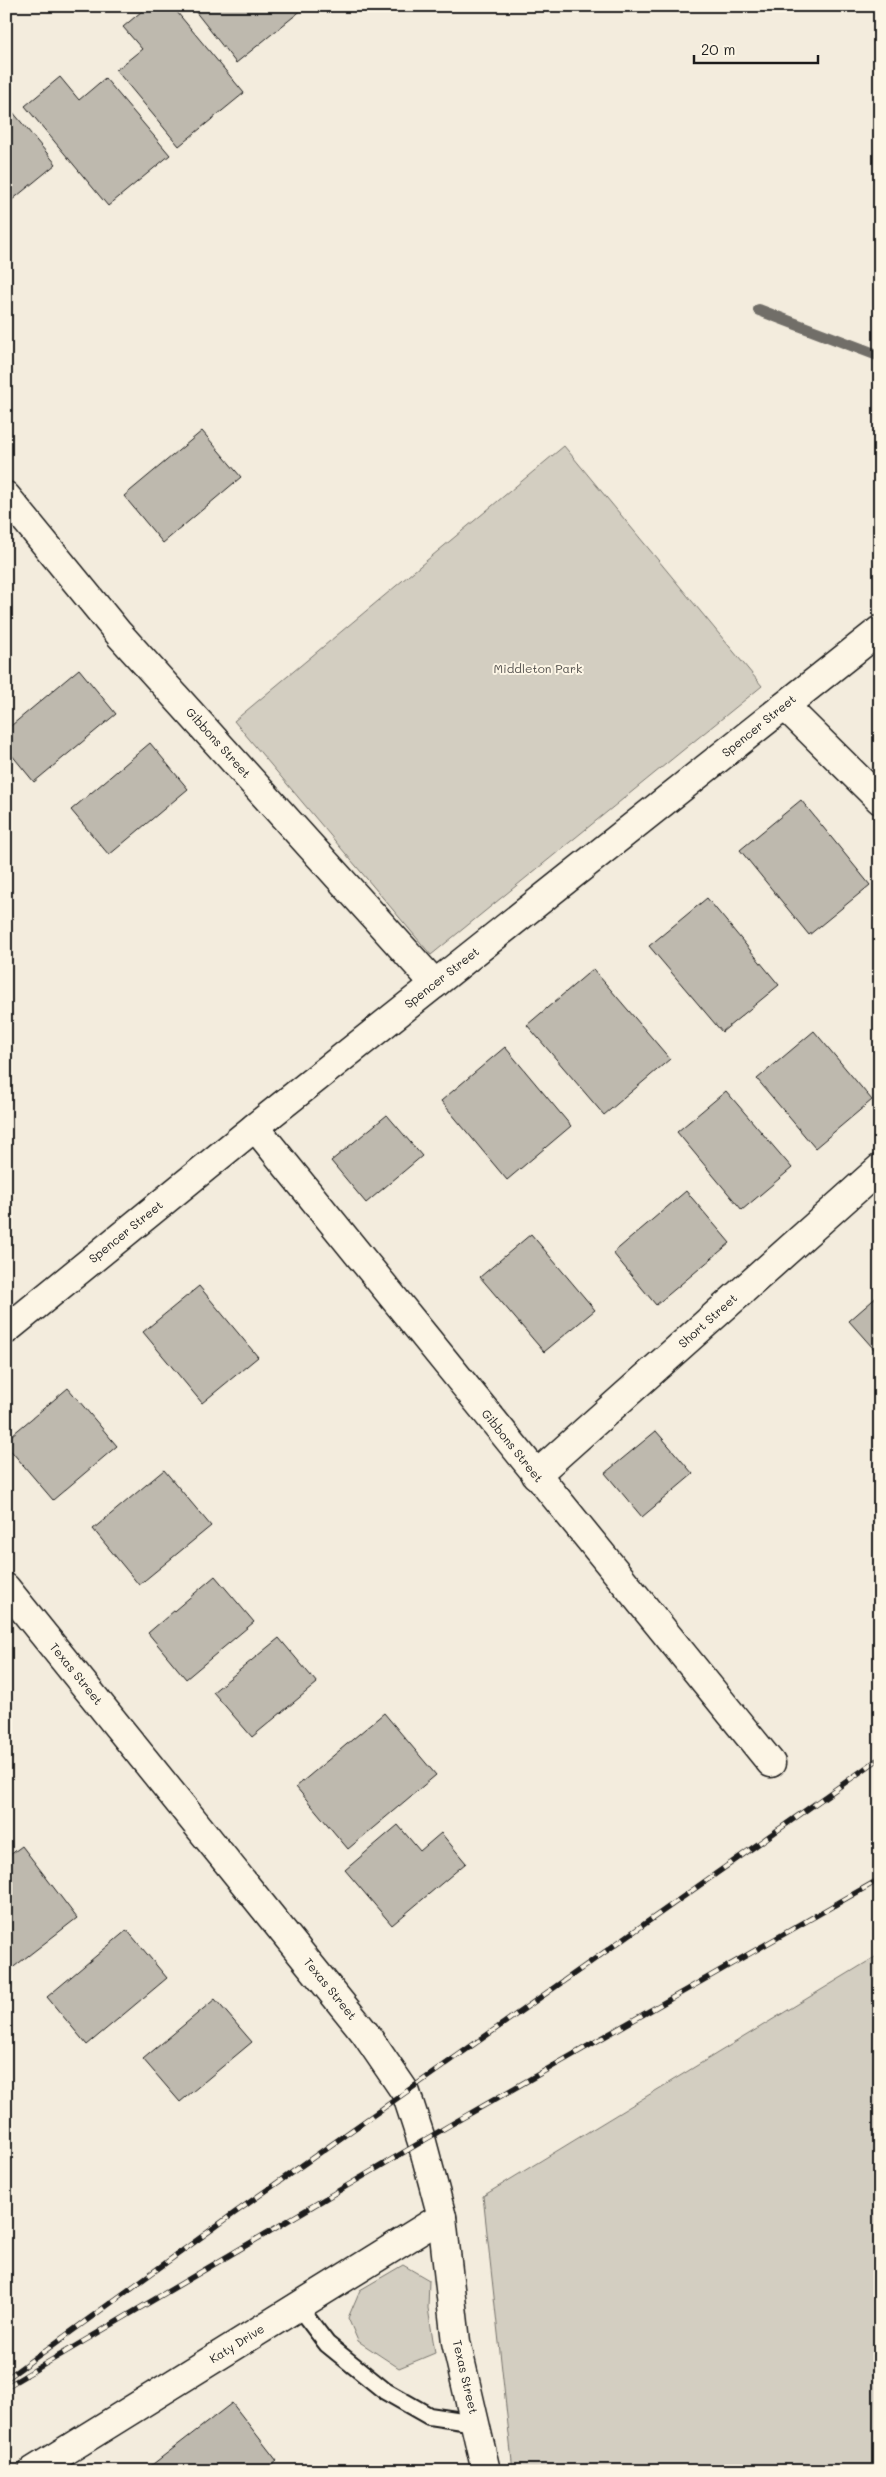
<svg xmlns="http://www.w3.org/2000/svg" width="886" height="2477" font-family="Mali,sans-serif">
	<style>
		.green { fill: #d3cec1; stroke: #78756e }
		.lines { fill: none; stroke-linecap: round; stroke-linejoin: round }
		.stream { stroke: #716e68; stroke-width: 12 }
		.building { fill: #beb9ae; stroke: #1c1c1c }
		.lane-casing { stroke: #1c1c1c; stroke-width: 20 }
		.street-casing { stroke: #1c1c1c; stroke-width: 31 }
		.lane { stroke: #fcf5e5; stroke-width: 16 }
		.street { stroke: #fcf5e5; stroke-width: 28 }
		.rail-casing { stroke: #1c1c1c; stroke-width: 5.5 }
		.rail { stroke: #fcf5e5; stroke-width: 4; stroke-dasharray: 11; stroke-linecap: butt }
		.labels { text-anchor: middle; stroke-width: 4; stroke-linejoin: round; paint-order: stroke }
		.park-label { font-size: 12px; fill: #53514e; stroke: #fcf5e5 }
		.street-label { font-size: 12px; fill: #1c1c1c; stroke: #fcf5e5 }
	</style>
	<rect width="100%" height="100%" fill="#f3ecdd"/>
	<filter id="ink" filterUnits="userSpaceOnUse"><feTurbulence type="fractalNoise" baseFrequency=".02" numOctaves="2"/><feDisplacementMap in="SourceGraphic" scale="10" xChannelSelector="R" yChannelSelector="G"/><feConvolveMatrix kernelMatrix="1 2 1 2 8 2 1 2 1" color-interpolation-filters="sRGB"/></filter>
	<g filter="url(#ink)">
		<g class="green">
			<path d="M564,446L762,686L431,955L234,721Z"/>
			<path d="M880,1954V2471H513L483,2196Z"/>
			<path d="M403,2265L429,2280L428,2308L435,2353L399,2368L358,2341L348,2318L360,2290Z"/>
		</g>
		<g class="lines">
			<path class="stream" d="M759,310L880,356"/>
		</g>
		<g class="building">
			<path d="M148,6H172L244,93L179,146L116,70L142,49L123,27Z"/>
			<path d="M191,6H300L303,9L236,63Z"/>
			<path d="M60,77L79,100L105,78L170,155L108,206L25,106Z"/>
			<path d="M12,111L56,164L6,205V116Z"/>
			<path d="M202,431L241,477L163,543L124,496Z"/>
			<path d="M79,669L116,714L34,782L6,748V730Z"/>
			<path d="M150,743L188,789L109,855L71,810Z"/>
			<path d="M801,800L870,885L809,935L740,850Z"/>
			<path d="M707,898L779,985L722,1032L649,946Z"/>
			<path d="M593,969L670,1059L604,1115L527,1025Z"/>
			<path d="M814,1031L872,1100L815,1148L757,1079Z"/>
			<path d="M505,1047L571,1126L507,1180L441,1101Z"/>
			<path d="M726,1091L792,1168L742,1210L677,1132Z"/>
			<path d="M387,1115L422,1156L366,1203L331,1161Z"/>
			<path d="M686,1191L730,1243L656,1305L613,1253Z"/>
			<path d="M531,1234L595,1310L544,1352L480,1277Z"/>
			<path d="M199,1286L258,1357L202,1403L143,1332Z"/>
			<path d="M880,1294V1356L849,1321Z"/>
			<path d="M68,1388L117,1446L53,1500L6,1445V1440Z"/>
			<path d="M656,1431L693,1474L642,1517L605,1473Z"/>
			<path d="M164,1470L211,1526L139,1585L93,1529Z"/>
			<path d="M215,1576L254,1622L186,1679L148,1633Z"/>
			<path d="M279,1638L317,1683L252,1737L213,1692Z"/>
			<path d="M384,1713L436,1775L348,1849L296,1787Z"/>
			<path d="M398,1825L420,1851L441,1833L466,1863L392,1925L345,1870Z"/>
			<path d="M22,1846L77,1918L6,1973V1858Z"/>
			<path d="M127,1930L167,1978L87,2045L47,1997Z"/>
			<path d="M215,1999L252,2042L180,2102L143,2059Z"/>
			<path d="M232,2403L277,2461L265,2471H144Z"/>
		</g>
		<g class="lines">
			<g class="lane-casing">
				<path id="lane" d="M298,2306L327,2344L385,2391L429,2416L475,2423"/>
			</g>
			<g class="street-casing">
				<g id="street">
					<path d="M6,496L119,634L435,984"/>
					<path d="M785,706L880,800"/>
					<path d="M255,1127L771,1763"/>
					<path d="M6,1330L255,1127L880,630"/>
					<path d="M536,1475L880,1168"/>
					<path d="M6,1588L365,2033L406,2093L422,2142L442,2217L456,2342L486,2471"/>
					<path d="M33,2471L442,2217"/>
				</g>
			</g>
			<use href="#lane" class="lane"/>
			<use href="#street" class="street"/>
			<g class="rail-casing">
				<g id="rail">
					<path d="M6,2379L233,2214L880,1758"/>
					<path d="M6,2387L450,2125L880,1879"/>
				</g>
			</g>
			<use href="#rail" class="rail"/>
		</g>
	</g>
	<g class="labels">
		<g class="park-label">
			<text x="538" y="673">Middleton Park</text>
		</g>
		<g class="street-label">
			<text transform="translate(759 726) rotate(-39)" y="4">Spencer Street</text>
			<text transform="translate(218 743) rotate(48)" y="4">Gibbons Street</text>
			<text transform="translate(442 978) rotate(-38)" y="4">Spencer Street</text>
			<text transform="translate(126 1232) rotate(-39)" y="4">Spencer Street</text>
			<text transform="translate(708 1321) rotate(-42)" y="4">Short Street</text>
			<text transform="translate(512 1446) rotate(51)" y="4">Gibbons Street</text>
			<text transform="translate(76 1674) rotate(51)" y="4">Texas Street</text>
			<text transform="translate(330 1989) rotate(51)" y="4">Texas Street</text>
			<text transform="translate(237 2344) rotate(-32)" y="4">Katy Drive</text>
			<text transform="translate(465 2377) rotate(77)" y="4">Texas Street</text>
		</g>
	</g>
	<rect width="886" height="2477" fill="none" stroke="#fcf5e5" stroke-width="25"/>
	<rect x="12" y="12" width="861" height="2452" fill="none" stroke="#1c1c1c" stroke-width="2" filter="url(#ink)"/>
	<path d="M694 55v8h124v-8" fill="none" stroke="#1c1c1c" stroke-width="2.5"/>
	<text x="701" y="55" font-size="15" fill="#1c1c1c" stroke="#fcf5e5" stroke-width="4" paint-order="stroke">20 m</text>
</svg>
